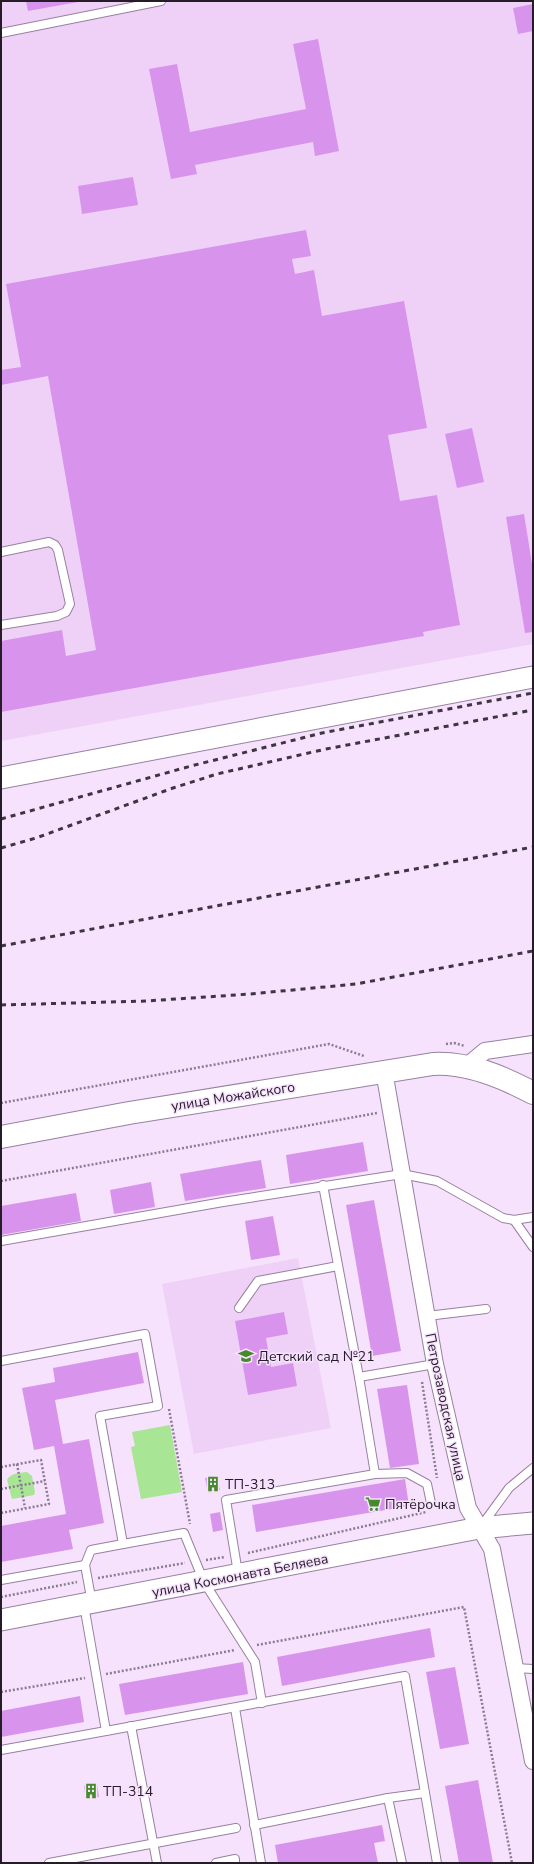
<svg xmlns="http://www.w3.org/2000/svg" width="534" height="1864" font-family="'Nunito Sans',sans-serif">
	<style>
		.built { fill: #efd1f8 }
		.green { fill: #a8e594 }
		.building { fill: #d894ed }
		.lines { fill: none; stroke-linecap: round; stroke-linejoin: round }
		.service-casing { stroke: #98819f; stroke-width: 10 }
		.minor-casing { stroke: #98819f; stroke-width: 18 }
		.tertiary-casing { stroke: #98819f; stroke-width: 23 }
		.secondary-casing { stroke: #98819f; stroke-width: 24 }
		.path { stroke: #8a7c8f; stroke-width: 2.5; stroke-dasharray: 2 2; stroke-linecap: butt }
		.service { stroke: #fff; stroke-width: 8 }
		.minor { stroke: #fff; stroke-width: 16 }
		.tertiary { stroke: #fff; stroke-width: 21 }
		.secondary { stroke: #fff; stroke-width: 22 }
		.rail { stroke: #3e3442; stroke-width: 3; stroke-dasharray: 5 5; stroke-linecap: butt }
		.labels { text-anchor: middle; stroke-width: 3; stroke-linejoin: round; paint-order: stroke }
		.street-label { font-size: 14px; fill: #251c28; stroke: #f6e2fc }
		.poi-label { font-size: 14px; fill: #251c28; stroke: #f6e2fc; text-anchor: start }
	</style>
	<rect width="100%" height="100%" fill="#f6e2fc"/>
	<g class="built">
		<path d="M1,1H533V644L1,741Z"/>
		<path d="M298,1258L331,1428L194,1454L162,1284Z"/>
	</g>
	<g class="green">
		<path d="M170,1425L182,1492L141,1499L131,1447L135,1446L132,1432Z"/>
		<path d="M27,1472L32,1476L35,1492L34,1495L12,1499L7,1480C10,1473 20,1473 27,1472Z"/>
	</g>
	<g class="building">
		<path d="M26,1H78V2L28,11Z"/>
		<path d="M533,4V31L518,34L513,8Z"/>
		<path d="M318,39L339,151L315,156L313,142L195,165L197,174L171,179L149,69L177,64L190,132L306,109L293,44Z"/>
		<path d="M133,177L138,205L82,214L78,186Z"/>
		<path d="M306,230L311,256L292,259L295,274L314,270L322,316L404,301L427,428L388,435L400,501L437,495L460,625L423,632L424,636L1,712V641L62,630L66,656L96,650L48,376L1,385V370L21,367L6,284Z"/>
		<path d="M472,428L484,482L457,488L445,434Z"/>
		<path d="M524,514L533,570V632L525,633L506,517Z"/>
		<path d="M363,1142L368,1171L290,1184L286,1155Z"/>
		<path d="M261,1160L266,1188L185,1201L180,1174Z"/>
		<path d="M151,1182L155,1207L114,1214L110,1190Z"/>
		<path d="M76,1193L81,1221L1,1235V1206Z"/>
		<path d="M374,1200L401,1351L372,1356L346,1205Z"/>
		<path d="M273,1216L280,1255L251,1260L245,1221Z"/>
		<path d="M284,1312L288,1334L266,1338L271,1367L293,1363L297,1386L248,1395L235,1321Z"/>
		<path d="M138,1352L144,1383L55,1400L63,1444L89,1439L104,1523L69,1530L73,1549L1,1562V1526L66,1514L54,1446L34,1450L22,1388L55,1382L53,1368Z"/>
		<path d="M407,1385L419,1464L390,1468L377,1389Z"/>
		<path d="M217,1476L220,1490L208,1493L205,1478Z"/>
		<path d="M405,1479L409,1506L256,1532L252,1505Z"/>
		<path d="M220,1512L223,1530L213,1532L210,1514Z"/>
		<path d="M430,1628L435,1657L282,1686L277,1657Z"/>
		<path d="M243,1662L248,1694L125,1715L119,1684Z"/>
		<path d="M455,1667L469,1744L440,1749L426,1672Z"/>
		<path d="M80,1696L84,1722L1,1737V1711Z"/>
		<path d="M478,1780L493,1863H459L445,1786Z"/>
		<path d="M97,1784L99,1797L86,1799L84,1786Z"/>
		<path d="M382,1825L385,1841L374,1843L378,1863H278L275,1845Z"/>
	</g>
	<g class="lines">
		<g class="service-casing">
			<g id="service">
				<path d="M1,33L161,1"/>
				<path d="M1,552L49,542L55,545L58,550L70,604L66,612L57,616L1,625"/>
				<path d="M323,1185L359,1377"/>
				<path d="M514,1220L533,1247"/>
				<path d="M1,1241L223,1202L402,1174L437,1181L503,1218L514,1220L533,1217"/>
				<path d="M239,1308L258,1281L338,1266"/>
				<path d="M427,1316L486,1309"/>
				<path d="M1,1361L145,1334L158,1406L100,1416L123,1544L184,1533L204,1582L255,1662L262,1703"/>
				<path d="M375,1474L407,1473L427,1484L431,1503"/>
				<path d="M482,1525L509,1488L533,1468"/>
				<path d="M238,1573L226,1500L375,1474L359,1377L435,1364"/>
				<path d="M1,1580L85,1565"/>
				<path d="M92,1603L85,1565L91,1550L123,1544"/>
				<path d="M84,1605L106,1731L405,1676L437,1863"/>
				<path d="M515,1668L533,1669"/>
				<path d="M235,1708L261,1863"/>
				<path d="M131,1726L157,1863"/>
				<path d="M1,1750L106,1731"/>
				<path d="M388,1798L402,1863"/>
				<path d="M254,1825L388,1798L425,1793"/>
				<path d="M49,1863L236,1828"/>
				<path d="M216,1863L235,1859V1863"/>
			</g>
		</g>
		<g class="minor-casing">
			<g id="minor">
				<path d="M467,1066L485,1051L533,1044"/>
				<path d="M384,1071L435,1364L468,1508L492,1549L533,1761"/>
			</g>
		</g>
		<g class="tertiary-casing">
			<g id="tertiary">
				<path d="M1,778L533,677"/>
				<path d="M1,1620L479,1528L533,1523"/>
			</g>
		</g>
		<g class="secondary-casing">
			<path id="secondary" d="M1,1137L129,1113L433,1064C468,1062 503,1077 533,1093"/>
		</g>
		<g class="path">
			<path d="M446,1044L454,1043L465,1046"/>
			<path d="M1,1103L329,1044L364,1056"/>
			<path d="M1,1181L377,1113"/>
			<path d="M422,1382L437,1478"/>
			<path d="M169,1409L190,1524"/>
			<path d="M17,1464L25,1508"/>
			<path d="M1,1467L41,1460L49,1504L1,1513"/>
			<path d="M1,1489L45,1481"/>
			<path d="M248,1553L426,1512"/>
			<path d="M206,1560L225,1557"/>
			<path d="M98,1578L185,1563"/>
			<path d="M1,1597L77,1582"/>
			<path d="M257,1645L464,1607L512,1863"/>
			<path d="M106,1674L235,1650"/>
			<path d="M1,1692L85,1678"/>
		</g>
		<use href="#service" class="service"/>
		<use href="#minor" class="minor"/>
		<use href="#tertiary" class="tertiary"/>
		<use href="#secondary" class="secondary"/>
		<g class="rail">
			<path d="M1,819L191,766L322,733L533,693"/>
			<path d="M1,848L36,838L173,788L217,774L326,749L533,710"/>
			<path d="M1,946L533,847"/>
			<path d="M1,1005L146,1001L250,994L356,984L533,951"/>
		</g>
	</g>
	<defs>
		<g id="school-bare" transform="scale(1.2)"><path d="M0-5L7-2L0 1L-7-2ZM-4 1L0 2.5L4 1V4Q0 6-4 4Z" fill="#478a2d" stroke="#f6e2fc" stroke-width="2.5" paint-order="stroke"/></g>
		<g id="building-bare" transform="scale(1.2)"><path d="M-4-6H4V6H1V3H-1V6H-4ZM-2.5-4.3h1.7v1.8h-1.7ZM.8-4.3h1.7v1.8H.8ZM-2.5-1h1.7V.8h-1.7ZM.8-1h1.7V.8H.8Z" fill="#478a2d" stroke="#f6e2fc" stroke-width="2.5" paint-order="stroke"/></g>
		<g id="supermarket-bare" transform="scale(1.2)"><path d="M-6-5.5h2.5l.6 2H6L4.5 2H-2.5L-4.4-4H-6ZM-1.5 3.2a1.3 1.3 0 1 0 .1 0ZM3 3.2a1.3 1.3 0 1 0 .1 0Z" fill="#478a2d" stroke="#f6e2fc" stroke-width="2.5" paint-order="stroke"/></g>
	</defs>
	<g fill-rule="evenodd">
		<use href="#school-bare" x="246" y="1356"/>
		<use href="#building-bare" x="213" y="1484"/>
		<use href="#supermarket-bare" x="373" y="1504"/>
		<use href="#building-bare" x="91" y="1791"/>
	</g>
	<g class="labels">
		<g class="street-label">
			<text transform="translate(233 1096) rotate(-9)" y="5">улица Можайского</text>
			<text transform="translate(446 1407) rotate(78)" y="5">Петрозаводская улица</text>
			<text transform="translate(240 1575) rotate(-11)" y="5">улица Космонавта Беляева</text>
		</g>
		<g class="poi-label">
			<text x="258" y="1361">Детский сад №21</text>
			<text x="225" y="1489">ТП-313</text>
			<text x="385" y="1509">Пятёрочка</text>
			<text x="103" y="1796">ТП-314</text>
		</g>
	</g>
	<rect width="534" height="1864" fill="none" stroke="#251c28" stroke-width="4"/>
</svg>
